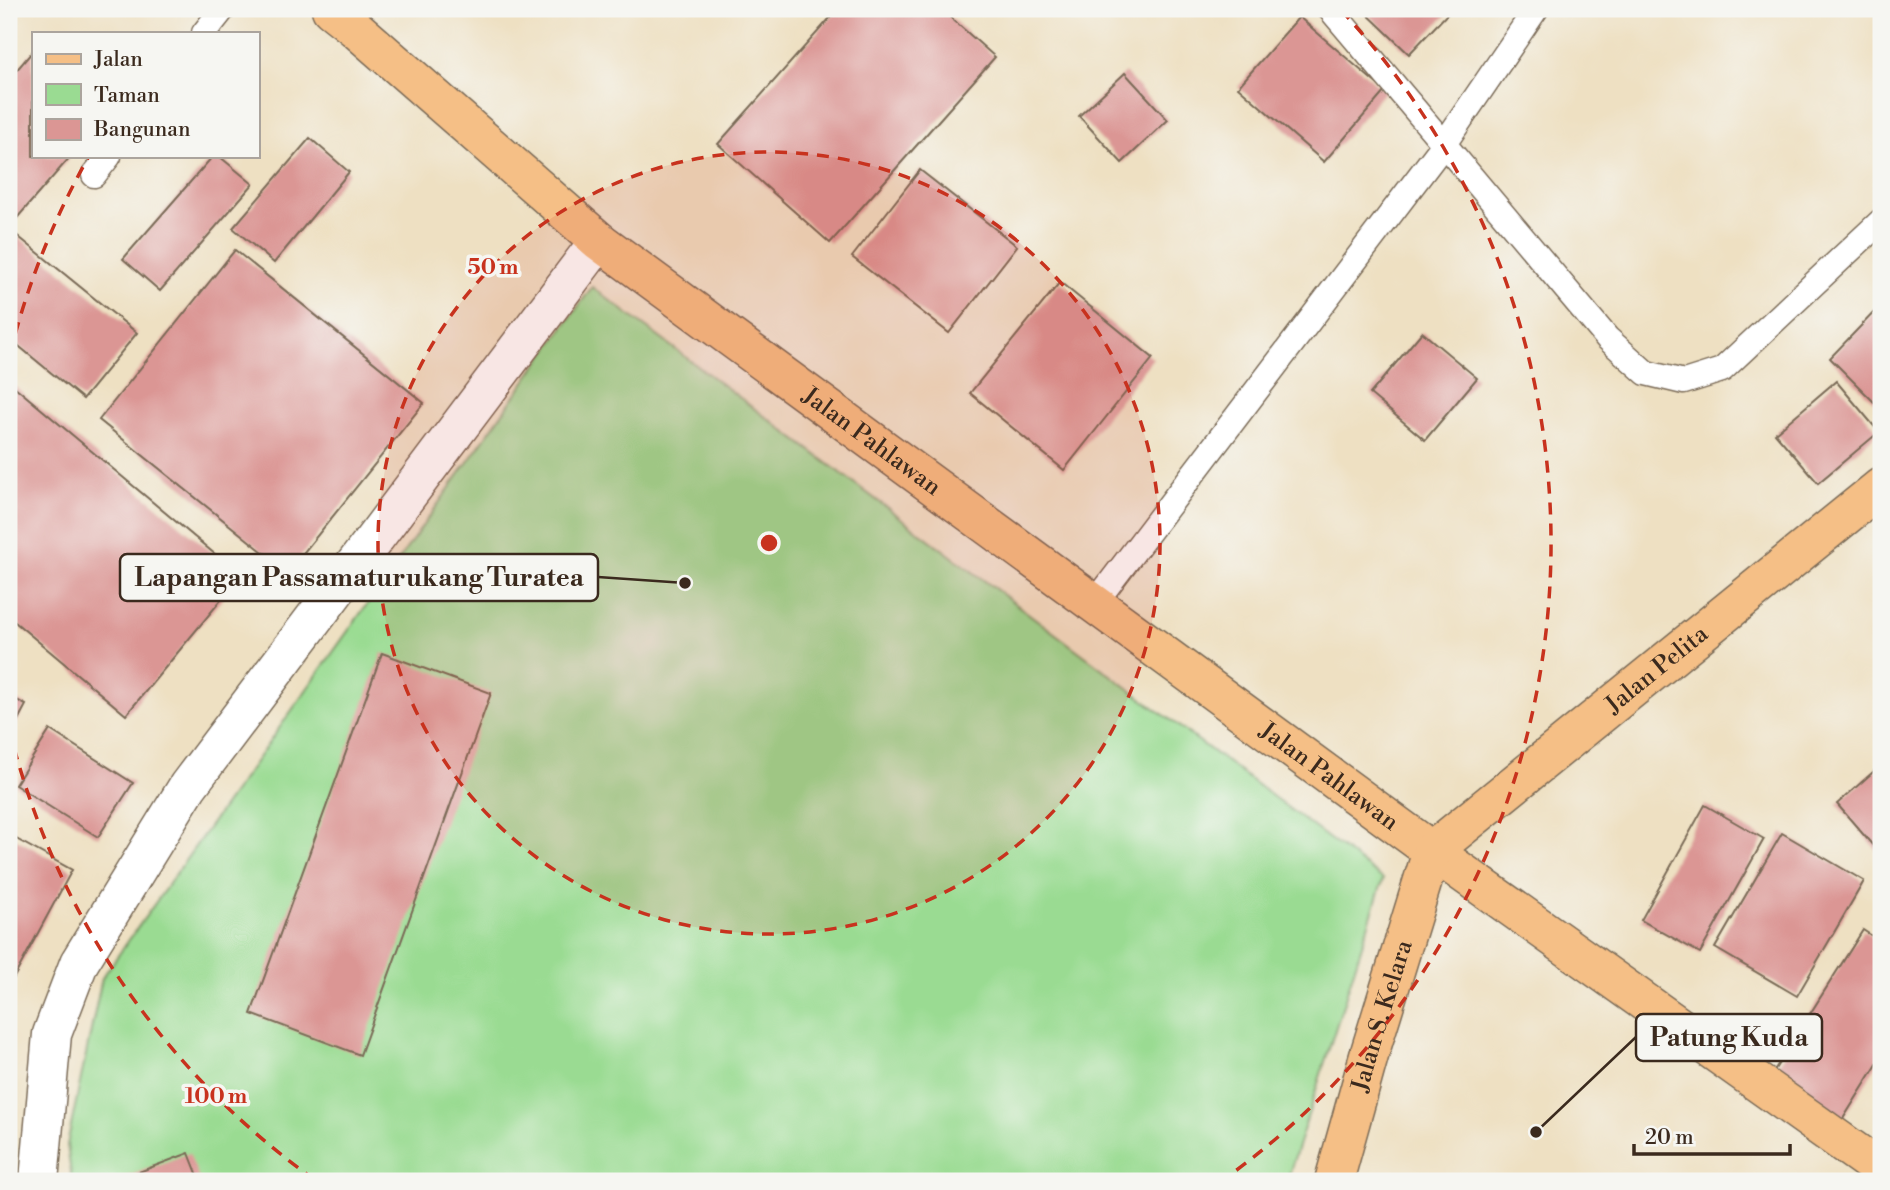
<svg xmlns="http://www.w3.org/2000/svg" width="1890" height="1190" font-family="'Libre Bodoni',serif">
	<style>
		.green { fill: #9adb92; stroke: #6a8258; stroke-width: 2 }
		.building { fill: #db9694 }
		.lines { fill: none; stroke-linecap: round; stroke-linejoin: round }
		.lane-casing { stroke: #7a6a57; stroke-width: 27 }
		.street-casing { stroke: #7a6a57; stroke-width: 41 }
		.primary-casing { stroke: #7a6a57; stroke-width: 41 }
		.highway-casing { stroke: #7a6a57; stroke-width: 41 }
		.lane { stroke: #fff; stroke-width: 24 }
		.street { stroke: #fff; stroke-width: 38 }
		.primary { stroke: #f5bf86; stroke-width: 38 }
		.highway { stroke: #f5bf86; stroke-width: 38 }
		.ring { fill: none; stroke: #c8321e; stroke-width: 3.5; stroke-dasharray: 12 9 }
		.labels { text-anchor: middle; stroke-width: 7; stroke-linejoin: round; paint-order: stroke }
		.street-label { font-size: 24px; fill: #3b2a1e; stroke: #f6f6f2 }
		.centre { fill: #c8321e; stroke: #f6f6f2; stroke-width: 3.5 }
		.ring-label { font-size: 21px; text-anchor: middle; font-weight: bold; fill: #c8321e; stroke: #f6f6f2; stroke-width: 7; stroke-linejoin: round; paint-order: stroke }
		.leader { fill: none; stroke: #3b2a1e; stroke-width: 2.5 }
		.callout-dot { fill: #3b2a1e; stroke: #f6f6f2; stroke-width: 2.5 }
		.callout { fill: #f6f6f2; stroke: #3b2a1e; stroke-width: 2.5 }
		.callout-label { font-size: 26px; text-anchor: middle; font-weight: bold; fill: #3b2a1e }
	</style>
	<rect width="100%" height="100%" fill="#f6f6f2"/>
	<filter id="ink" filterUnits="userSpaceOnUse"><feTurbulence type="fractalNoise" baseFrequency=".0143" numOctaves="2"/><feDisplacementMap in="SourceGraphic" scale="14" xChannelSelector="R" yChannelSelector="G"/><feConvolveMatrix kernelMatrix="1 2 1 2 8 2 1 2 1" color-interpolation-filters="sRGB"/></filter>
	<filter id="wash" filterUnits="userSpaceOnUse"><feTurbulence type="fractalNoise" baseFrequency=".00686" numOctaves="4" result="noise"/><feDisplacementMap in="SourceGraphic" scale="28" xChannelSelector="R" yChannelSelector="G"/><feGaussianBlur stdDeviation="1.57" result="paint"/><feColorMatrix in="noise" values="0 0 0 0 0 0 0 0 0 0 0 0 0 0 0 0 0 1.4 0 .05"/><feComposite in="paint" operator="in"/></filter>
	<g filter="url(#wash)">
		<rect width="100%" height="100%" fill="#eee0c2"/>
		<path class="green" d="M592,287L1383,879L1287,1181H72L67,1145L102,978Z"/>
		<g id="blocks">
			<g class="building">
				<path d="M838,9H941L995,57L830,243L718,144Z"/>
				<path d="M1362,9H1452L1409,54Z"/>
				<path d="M1299,17L1385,91L1324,162L1238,87Z"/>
				<path d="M32,52L33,53V156H71L17,218L9,211V79Z"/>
				<path d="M1125,73L1168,120L1122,163L1079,116Z"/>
				<path d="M310,138L349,172L274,263L233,228Z"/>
				<path d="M213,156H219L253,184L160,291L123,259Z"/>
				<path d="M920,170L1017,246L949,333L852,257Z"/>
				<path d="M9,229L137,333L83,399L9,338Z"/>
				<path d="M235,250L424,403L288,572L99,420Z"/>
				<path d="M1060,282L1153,358L1064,470L970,393Z"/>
				<path d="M1881,305V409L1830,358Z"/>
				<path d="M1422,332L1477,378L1425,440L1370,394Z"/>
				<path d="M1836,381L1879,432L1818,483L1775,433Z"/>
				<path d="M9,382L241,576L126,715L9,617Z"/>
				<path d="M382,653L491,693L360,1055L251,1014Z"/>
				<path d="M9,696L26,705L9,737Z"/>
				<path d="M50,730L133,783L98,837L15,785Z"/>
				<path d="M1881,765V855L1837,804Z"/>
				<path d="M1705,805L1764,839L1700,953L1641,920Z"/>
				<path d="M1782,833L1864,881L1797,996L1715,948Z"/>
				<path d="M9,835L72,870L11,983L9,982Z"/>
				<path d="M1863,930L1881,942V1058L1836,1130L1765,1085Z"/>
				<path d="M189,1153L200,1181H115Z"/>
			</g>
		</g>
	</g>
	<g filter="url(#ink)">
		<use href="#blocks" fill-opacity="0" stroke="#7a6a57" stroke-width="2"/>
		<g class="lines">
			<g class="lane-casing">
				<g id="lane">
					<path d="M1536,9L1444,144L1607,338L1646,373L1684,382L1722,370L1881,221"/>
					<path d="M204,33L223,9"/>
					<path d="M94,175L109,156"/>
					<path d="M1094,604L1444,144L1330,9"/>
				</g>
			</g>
			<g class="street-casing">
				<path id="street" d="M39,1181L52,1034L79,963L188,786L599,241"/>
			</g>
			<g class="primary-casing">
				<g id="primary">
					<path id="s1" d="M1334,1181L1370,1052L1432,851"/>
				</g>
			</g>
			<g class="highway-casing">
				<g id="highway">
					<path id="s2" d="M331,9L355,28L599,241L1432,851L1881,1170"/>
					<path id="s3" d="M1432,851L1881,487"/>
				</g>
			</g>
			<use href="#lane" class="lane"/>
			<use href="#street" class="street"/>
			<use href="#primary" class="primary"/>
			<use href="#highway" class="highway"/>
		</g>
	</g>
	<circle cx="769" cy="543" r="391" fill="#c8321e" fill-opacity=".12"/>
	<g class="ring">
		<circle cx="769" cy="543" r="391"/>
		<path d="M315 1180A782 782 0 0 1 10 732M10 354A782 782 0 0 1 88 158M1341 10A782 782 0 0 1 1223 1180"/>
	</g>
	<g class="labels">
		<g class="street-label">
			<text dy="8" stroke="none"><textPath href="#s2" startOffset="693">Jalan Pahlawan</textPath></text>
			<text dy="8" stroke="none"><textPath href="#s3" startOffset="289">Jalan Pelita</textPath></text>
			<text dy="8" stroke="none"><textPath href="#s2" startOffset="1260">Jalan Pahlawan</textPath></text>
			<text dy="8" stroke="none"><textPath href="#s1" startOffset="172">Jalan S. Kelara</textPath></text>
		</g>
	</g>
	<circle cx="769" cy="543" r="10" class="centre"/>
	<g class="ring-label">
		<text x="493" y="274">50 m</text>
		<text x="216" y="1103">100 m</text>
	</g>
	<path class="leader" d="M685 583L598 577M1536 1132L1636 1037"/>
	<g class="callout-dot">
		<circle cx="685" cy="583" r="7"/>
		<circle cx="1536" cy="1132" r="7"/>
	</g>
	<g class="callout">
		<rect x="120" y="554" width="478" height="47" rx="7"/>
		<rect x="1636" y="1014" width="186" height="47" rx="7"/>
	</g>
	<g class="callout-label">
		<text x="359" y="586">Lapangan Passamaturukang Turatea</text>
		<text x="1729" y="1046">Patung Kuda</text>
	</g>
	<rect width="1890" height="1190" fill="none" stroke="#f6f6f2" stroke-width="35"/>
	<rect x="32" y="32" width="228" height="126" fill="#f6f6f2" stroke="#aba49d" stroke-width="2"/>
	<rect x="46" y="54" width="35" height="10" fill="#f5bf86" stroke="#aba49d" stroke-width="2"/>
	<text x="94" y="66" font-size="21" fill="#3b2a1e">Jalan</text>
	<rect x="46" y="84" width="35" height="21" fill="#9adb92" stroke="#aba49d" stroke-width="2"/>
	<text x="94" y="102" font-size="21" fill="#3b2a1e">Taman</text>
	<rect x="46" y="119" width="35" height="21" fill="#db9694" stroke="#aba49d" stroke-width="2"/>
	<text x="94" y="136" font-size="21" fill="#3b2a1e">Bangunan</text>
	<path d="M1634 1144v10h156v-10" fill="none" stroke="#3b2a1e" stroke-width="3.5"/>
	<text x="1645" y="1144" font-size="21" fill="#3b2a1e" stroke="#f6f6f2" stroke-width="5" paint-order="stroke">20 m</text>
</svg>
